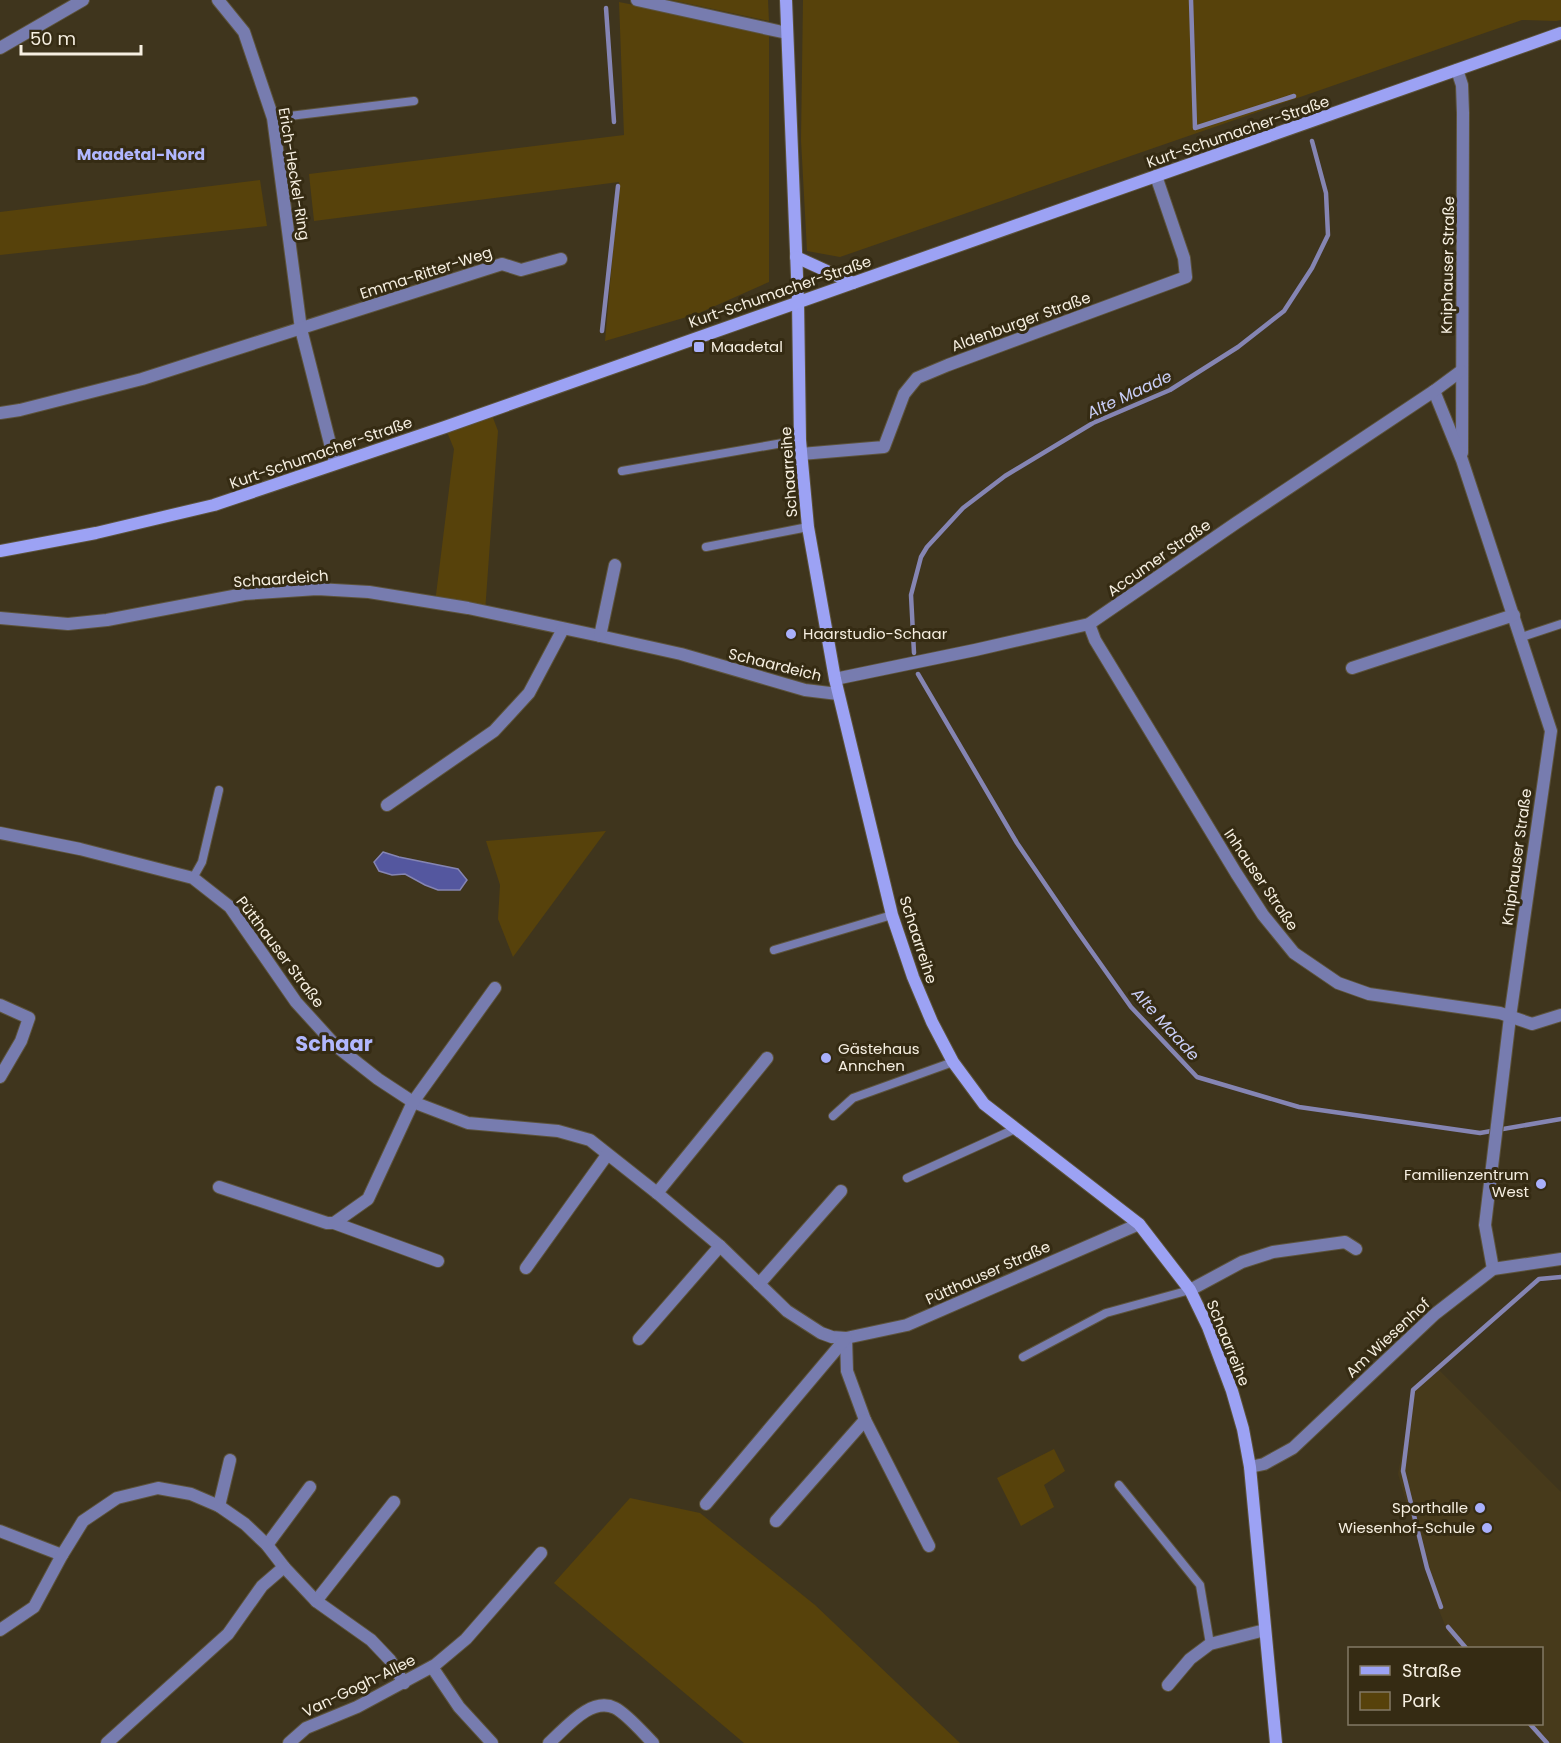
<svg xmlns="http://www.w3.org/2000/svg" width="1561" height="1743" font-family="Poppins,sans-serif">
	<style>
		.built { fill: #473a1b }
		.green { fill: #57420b }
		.water { fill: #54579f; stroke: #8585b3; stroke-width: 1.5 }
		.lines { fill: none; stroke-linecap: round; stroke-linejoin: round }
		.stream { stroke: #8585b3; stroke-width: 4.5 }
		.service-casing { stroke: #5c533c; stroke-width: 10 }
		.minor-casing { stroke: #5c533c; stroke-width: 14 }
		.secondary-casing { stroke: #5c533c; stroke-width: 14 }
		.service { stroke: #777caf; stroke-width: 8 }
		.minor { stroke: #777caf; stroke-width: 12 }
		.secondary { stroke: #9ca2f4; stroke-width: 12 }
		.poi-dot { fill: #a9b0fc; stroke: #352b13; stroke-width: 2 }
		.labels { text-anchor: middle; stroke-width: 6; stroke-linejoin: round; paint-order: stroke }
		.street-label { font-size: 15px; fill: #f6efe1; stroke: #352b13 }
		.poi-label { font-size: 15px; fill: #f6efe1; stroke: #352b13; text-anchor: start }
		.neighbourhood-label { font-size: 16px; font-weight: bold; fill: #b1b7fe; stroke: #352b13 }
		.water-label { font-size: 16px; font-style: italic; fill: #c9cef7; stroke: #352b13 }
		.district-label { font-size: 21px; font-weight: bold; fill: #b1b7fe; stroke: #352b13 }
	</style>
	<rect width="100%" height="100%" fill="#3f351d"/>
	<path class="built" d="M1436,1367L1561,1492V1743H1543L1526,1724H1542V1648H1461L1449,1635L1434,1598L1398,1474L1413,1388Z"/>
	<g class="green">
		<path d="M671,0H768L769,21Z"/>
		<path d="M803,0H1561V20L1556,21L1522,20L840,257L807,251L801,140Z"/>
		<path d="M619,2L769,32V282L697,314L605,341L619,182L314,221L309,174L624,135Z"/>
		<path d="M260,180L267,226L0,255V212Z"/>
		<path d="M490,410L498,431L485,612L435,603L454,449L445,427Z"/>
		<path d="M606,831L513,957L498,919L500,885L486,841Z"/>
		<path d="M1054,1449L1065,1471L1044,1485L1054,1507L1021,1526L997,1478Z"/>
		<path d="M630,1498L700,1513L815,1605L960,1743H744L554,1583Z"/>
	</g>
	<path class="water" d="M383,852L399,857L458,869L467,880L460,890H438L425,885L405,874L392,875L379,871L374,862Z"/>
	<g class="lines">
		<g class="stream">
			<path d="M1191,0L1195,128L1294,96"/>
			<path d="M606,8L614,122"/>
			<path d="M602,331L618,186"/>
			<path d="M914,653L911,595L921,557L927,547L963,508L1005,476L1093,423L1170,390L1238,347L1284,311L1312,268L1328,235L1326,193L1312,141"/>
			<path d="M918,674L1017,843L1075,928L1131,1007L1197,1077L1299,1107L1480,1133L1561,1119"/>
			<path d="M1441,1607L1427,1568L1403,1471L1413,1390L1539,1279L1561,1277"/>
			<path d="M1448,1627L1466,1648"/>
			<path d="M1530,1724L1547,1743"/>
		</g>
		<g class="service-casing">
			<g id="service">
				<path d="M273,118L414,101"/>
				<path d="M622,471L800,440"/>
				<path d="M706,547L808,527"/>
				<path d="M1522,637L1561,624"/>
				<path d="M193,878L202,862L219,790"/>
				<path d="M774,950L892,915"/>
				<path d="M833,1116L853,1098L953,1062"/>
				<path d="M907,1178L1015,1129"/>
				<path d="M1023,1357L1106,1313L1190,1290"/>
				<path d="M1119,1485L1200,1585L1210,1644"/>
			</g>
		</g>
		<g class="minor-casing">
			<g id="minor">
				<path d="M218,0L244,32L273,118L301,329L335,463"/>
				<path d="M637,0L787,33"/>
				<path d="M0,48L83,0"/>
				<path d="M1457,70L1462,85L1463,113L1462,453"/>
				<path d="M1434,391L1462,460L1551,731L1510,1017L1485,1225L1493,1269"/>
				<path d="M0,413L20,410L142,379L502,264L521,270L561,259"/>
				<path d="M801,454L884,447L904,394L917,378L948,365L1186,277L1184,258L1156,176"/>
				<path d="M0,618L68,624L107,620L244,594L317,589L369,592L468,608L600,636L681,654L805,690L838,694"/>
				<path d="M1089,624L1095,640L1236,873L1263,915L1294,953L1338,983L1369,994L1500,1013L1532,1024L1561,1015"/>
				<path d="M600,636L615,565"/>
				<path d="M1352,668L1514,615"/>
				<path d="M835,679L975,650L1089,624L1236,523L1434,391L1461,371"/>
				<path d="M387,805L494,731L529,693L563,629"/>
				<path d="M0,833L80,849L193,878L230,907L296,1002L336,1046L378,1079L413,1102L468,1123L558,1131L590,1140L657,1193L720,1246L787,1311L821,1333L832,1337L846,1338L907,1325L1139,1224"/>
				<path d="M0,1005L29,1018L21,1041L0,1077"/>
				<path d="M219,1187L327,1223H334L368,1199L413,1102L495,988"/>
				<path d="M657,1193L767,1058"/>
				<path d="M334,1223L438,1261"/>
				<path d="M526,1268L607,1155"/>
				<path d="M759,1284L841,1191"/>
				<path d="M1190,1290L1242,1262L1273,1252L1345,1242L1356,1249"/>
				<path d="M846,1338L847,1371L865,1420L929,1546"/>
				<path d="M639,1339L720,1246"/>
				<path d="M1250,1467L1264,1464L1293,1448L1435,1314L1493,1269L1561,1259"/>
				<path d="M706,1504L846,1338"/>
				<path d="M219,1506L230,1460"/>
				<path d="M776,1521L865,1420"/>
				<path d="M0,1531L62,1555"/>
				<path d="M267,1545L310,1487"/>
				<path d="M316,1601L394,1502"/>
				<path d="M0,1630L34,1607L62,1555L83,1521L117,1498L158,1488L191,1494L219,1506L245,1524L267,1545L284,1567L316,1601L371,1640L390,1660L404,1683"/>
				<path d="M432,1667L459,1707L492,1743"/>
				<path d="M1168,1685L1190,1659L1210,1644L1265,1630"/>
				<path d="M107,1743L228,1634L262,1586L284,1567"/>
				<path d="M289,1743L306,1728L357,1707L435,1665L466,1639L541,1553"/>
				<path d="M549,1743C566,1728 591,1696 615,1708C627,1714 643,1733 653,1743"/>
			</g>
		</g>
		<g class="secondary-casing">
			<g id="secondary">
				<path d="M786,0L798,301L800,440L808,527L835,679L892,915L913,977L932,1022L953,1062L984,1104L1139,1224L1190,1290L1208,1327L1232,1391L1243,1429L1250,1467L1276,1743"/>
				<path d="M796,257L853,283"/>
				<path d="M0,551L96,533L214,505L445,427L1561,33"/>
			</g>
		</g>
		<use href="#service" class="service"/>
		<use href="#minor" class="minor"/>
		<use href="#secondary" class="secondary"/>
	</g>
	<g class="poi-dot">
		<rect x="693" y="341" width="12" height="12" rx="3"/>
		<circle cx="791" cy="634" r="6"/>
		<circle cx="826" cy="1058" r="6"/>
		<circle cx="1541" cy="1184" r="6"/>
		<circle cx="1480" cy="1508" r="6"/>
		<circle cx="1487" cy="1528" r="6"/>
	</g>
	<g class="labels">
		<g class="street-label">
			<text transform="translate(1238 132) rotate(-19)" y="5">Kurt-Schumacher-Straße</text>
			<text transform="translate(294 174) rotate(81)" y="5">Erich-Heckel-Ring</text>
			<text transform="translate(1448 265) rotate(-89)" y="5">Kniphauser Straße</text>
			<text transform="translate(426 273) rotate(-18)" y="5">Emma-Ritter-Weg</text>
			<text transform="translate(780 292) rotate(-19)" y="5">Kurt-Schumacher-Straße</text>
			<text transform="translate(1021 322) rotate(-20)" y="5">Aldenburger Straße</text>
			<text transform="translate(321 453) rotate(-19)" y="5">Kurt-Schumacher-Straße</text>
			<text transform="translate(789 472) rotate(-94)" y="5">Schaarreihe</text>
			<text transform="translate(1159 558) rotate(-35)" y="5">Accumer Straße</text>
			<text transform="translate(281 579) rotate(-4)" y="5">Schaardeich</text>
			<text transform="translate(775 665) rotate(14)" y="5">Schaardeich</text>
			<text transform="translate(1517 857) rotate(-82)" y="5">Kniphauser Straße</text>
			<text transform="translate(1261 880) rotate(56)" y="5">Inhauser Straße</text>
			<text transform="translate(918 940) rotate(72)" y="5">Schaarreihe</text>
			<text transform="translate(280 952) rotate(53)" y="5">Pütthauser Straße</text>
			<text transform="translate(988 1273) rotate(-24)" y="5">Pütthauser Straße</text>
			<text transform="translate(1388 1338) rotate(-43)" y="5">Am Wiesenhof</text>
			<text transform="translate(1228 1343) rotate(68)" y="5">Schaarreihe</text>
			<text transform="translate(359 1686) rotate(-26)" y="5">Van-Gogh-Allee</text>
		</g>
		<g class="poi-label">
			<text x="711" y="352">Maadetal</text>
			<text x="803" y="639">Haarstudio-Schaar</text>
			<text x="838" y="1054">Gästehaus<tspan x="838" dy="17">Annchen</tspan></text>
			<text x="1529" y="1180" text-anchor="end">Familienzentrum<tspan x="1529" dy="17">West</tspan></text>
			<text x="1468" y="1513" text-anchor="end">Sporthalle</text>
			<text x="1475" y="1533" text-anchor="end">Wiesenhof-Schule</text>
		</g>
		<g class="neighbourhood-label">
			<text x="141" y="160">Maadetal-Nord</text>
		</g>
		<g class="water-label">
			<text transform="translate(1129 394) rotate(-25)" y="6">Alte Maade</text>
			<text transform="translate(1166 1024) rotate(48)" y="6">Alte Maade</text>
		</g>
		<g class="district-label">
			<text x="334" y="1051">Schaar</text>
		</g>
	</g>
	<rect x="1348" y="1647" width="195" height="78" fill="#352b13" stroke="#827965" stroke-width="1.5"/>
	<rect x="1360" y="1666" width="30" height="9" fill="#9ca2f4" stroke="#827965" stroke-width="1.5"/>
	<text x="1402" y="1677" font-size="18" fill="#f6efe1">Straße</text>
	<rect x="1360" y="1692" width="30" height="18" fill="#57420b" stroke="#827965" stroke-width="1.5"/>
	<text x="1402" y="1707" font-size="18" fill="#f6efe1">Park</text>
	<path d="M21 45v9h120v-9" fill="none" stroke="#f6efe1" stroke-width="3"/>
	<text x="30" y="45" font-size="18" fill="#f6efe1" stroke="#352b13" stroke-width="4.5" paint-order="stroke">50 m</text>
</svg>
